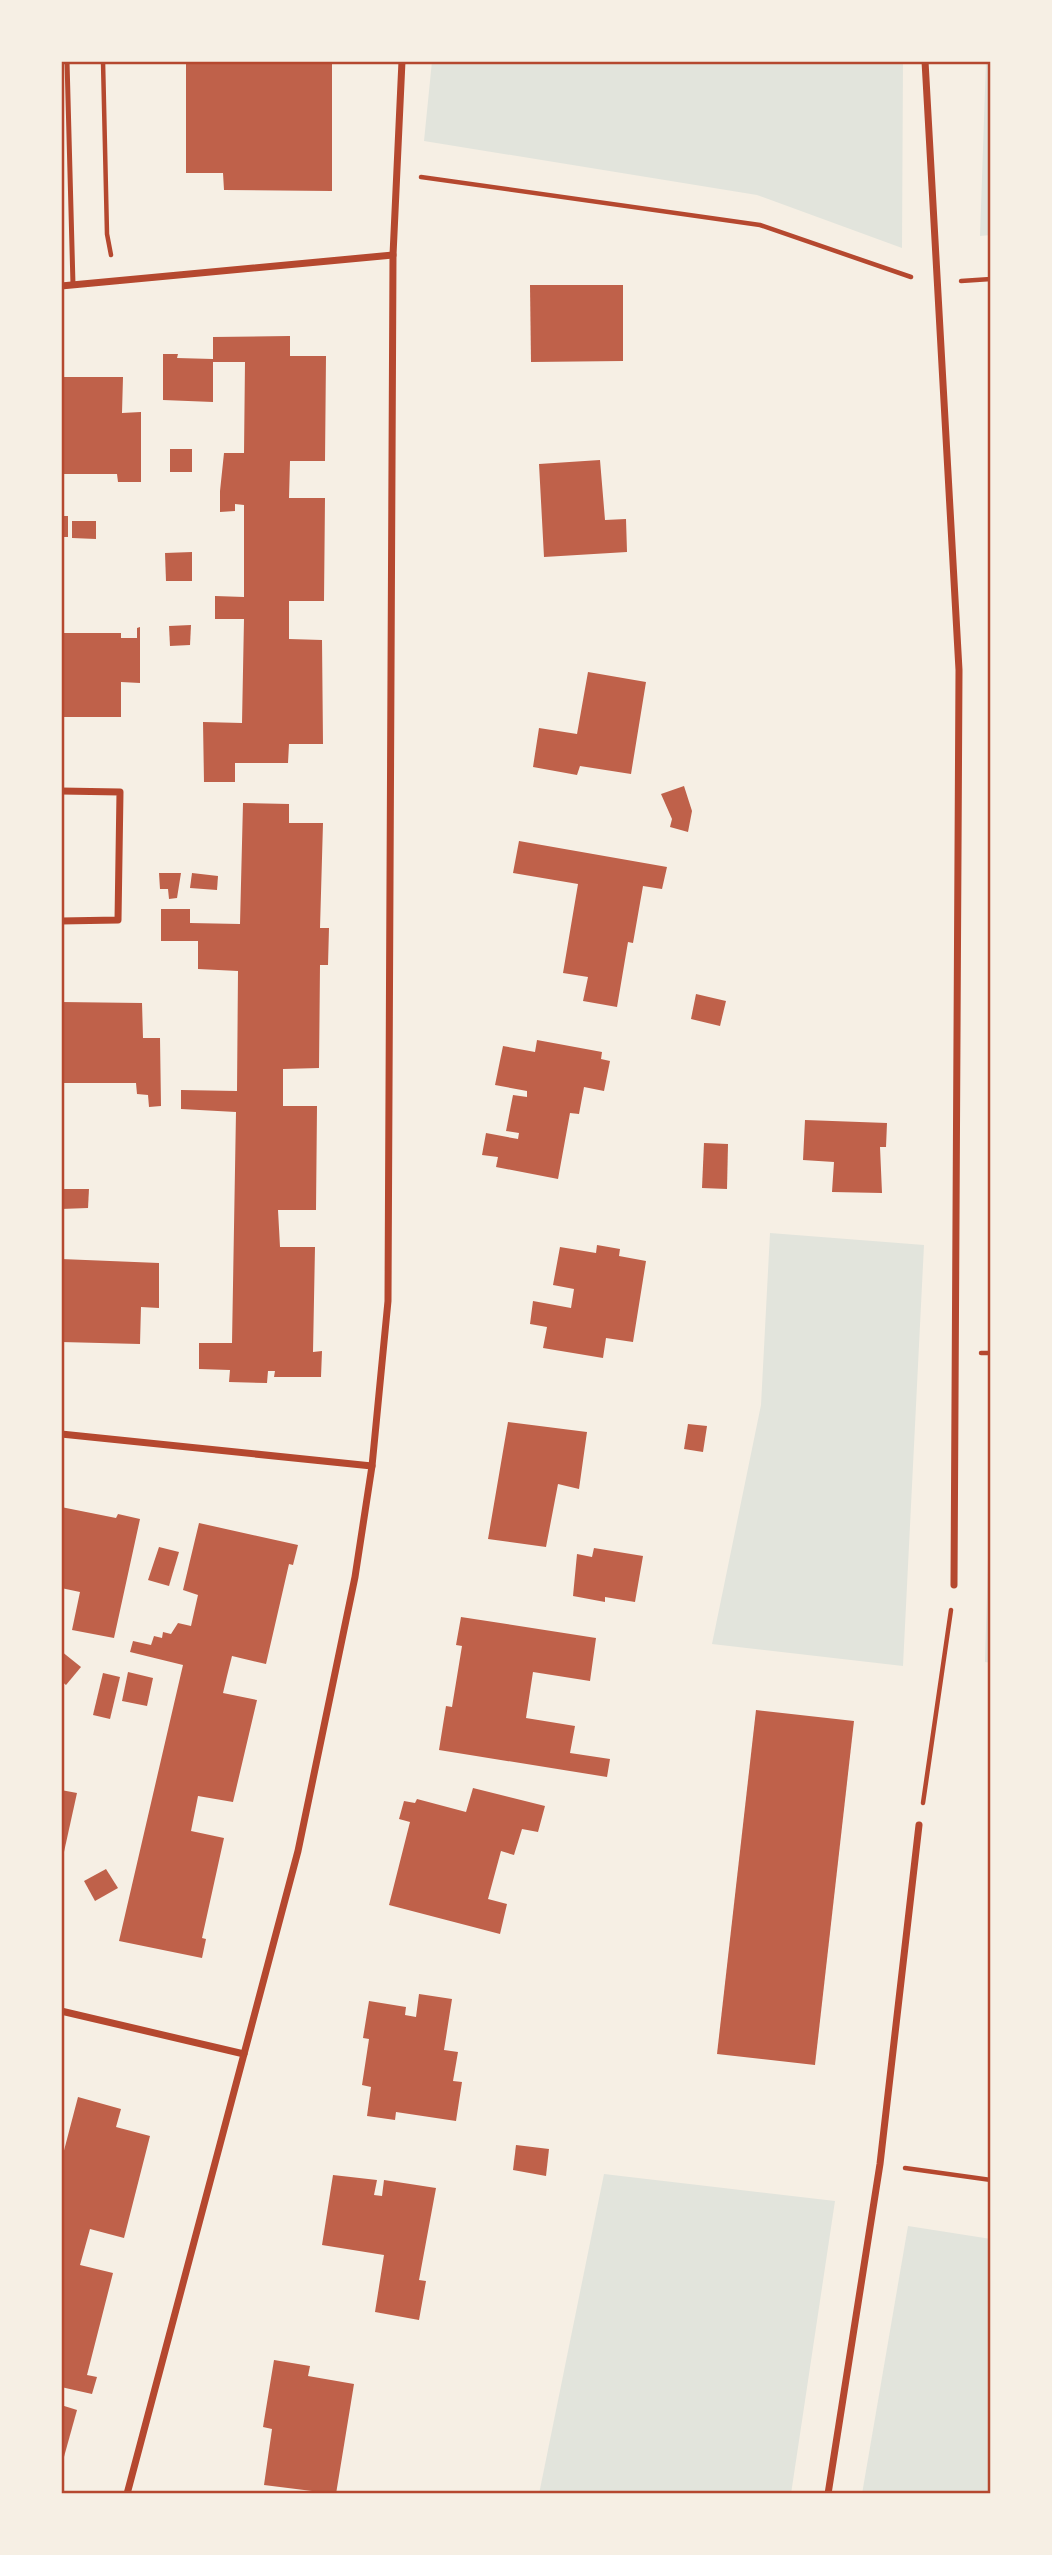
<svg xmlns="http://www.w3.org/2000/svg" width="1052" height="2555" font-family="Cabin,sans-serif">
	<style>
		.green { fill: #e2e4dc }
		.building { fill: #bf614a }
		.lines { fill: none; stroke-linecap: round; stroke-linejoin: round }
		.path { stroke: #b5482f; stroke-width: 4.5 }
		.service { stroke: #b5482f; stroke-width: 5 }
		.minor { stroke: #b5482f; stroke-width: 7 }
		.neatline { fill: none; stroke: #b5482f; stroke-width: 2.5 }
	</style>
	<rect width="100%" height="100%" fill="#f6efe4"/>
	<g class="green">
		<path d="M432,61H903L902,248L757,195L424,141Z"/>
		<path d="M986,61H991V235L980,236Z"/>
		<path d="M770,1233L924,1245L903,1666L712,1644L761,1405Z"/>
		<path d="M991,1454V1663L985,1662Z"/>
		<path d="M604,2174L835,2201L791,2494H539Z"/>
		<path d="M908,2226L991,2239V2494H862Z"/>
	</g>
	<g class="building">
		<path d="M186,61L332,62V191L224,190L223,173H186Z"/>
		<path d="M530,285H623V361L531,362Z"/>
		<path d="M290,336V356H326L325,461H290L289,498H325L324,601H289V639L322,640L323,744H289L288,763H235V782H204L203,722L242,723L244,619H215V596L244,597V505L235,504V511L220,512V491L224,453H244L245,362H213V402L163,400V354H178L177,358L213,359V337Z"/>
		<path d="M61,377H123L122,413L141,412V482H118L117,474H61Z"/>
		<rect x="170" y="449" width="22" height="23"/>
		<path d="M600,460L605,520L626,519L627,552L544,557L539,464Z"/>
		<rect x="61" y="516" width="7" height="21"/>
		<path d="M72,521H96V539L72,538Z"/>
		<path d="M192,552V581H166L165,553Z"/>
		<path d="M191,625L190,645L170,646L169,626Z"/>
		<path d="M140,627V683L121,682V717H61V633H121V638H137V628Z"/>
		<path d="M588,672L646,682L631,774L580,766L577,775L533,767L539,728L577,734Z"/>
		<path d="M684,786L692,811L688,832L670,827L672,819L661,794Z"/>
		<path d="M243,803L289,804V823H323L320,928H329L328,965H320L319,1068L283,1069V1106H317L316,1210H278L280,1247H315L313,1352L322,1351L321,1377H274L275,1371H268L267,1383L229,1382L230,1370L199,1369V1343H232L236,1112L181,1109V1090L237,1091L238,971L198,969V941H161V909H190V923L240,924Z"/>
		<path d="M519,841L667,867L662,889L643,886L633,943L628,942L617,1007L583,1001L588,977L563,973L578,884L513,873Z"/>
		<path d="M159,873H181L177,898L169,899L168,889H160Z"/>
		<path d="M192,873L218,876L217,890L190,888Z"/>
		<path d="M696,994L726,1001L720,1026L691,1019Z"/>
		<path d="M61,1002L142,1003L143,1038H160L161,1106L149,1107L148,1095L137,1094L136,1083H61Z"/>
		<path d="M537,1040L602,1052L601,1059L610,1061L604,1091L584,1087L579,1114L570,1113L558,1179L496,1167L498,1157L482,1155L486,1133L518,1139L519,1133L506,1131L513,1095L527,1097V1091L495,1085L503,1046L535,1052Z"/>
		<path d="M805,1120L887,1123L886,1147H880L882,1193L832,1192L834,1162L803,1160Z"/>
		<path d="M704,1143L728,1144L727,1189L702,1188Z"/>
		<path d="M61,1189H89L88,1208L61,1209Z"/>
		<path d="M597,1245L620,1249L619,1256L646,1261L633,1342L606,1338L603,1358L543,1348L547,1327L530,1324L533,1301L571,1308L574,1289L553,1285L560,1247L596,1253Z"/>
		<path d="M61,1259L159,1263V1308L141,1307L140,1344L61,1342Z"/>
		<path d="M508,1422L587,1432L579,1489L558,1484L546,1547L488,1539Z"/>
		<path d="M688,1424L707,1426L703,1452L684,1449Z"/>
		<path d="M61,1507L116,1518L118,1514L140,1519L114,1638L72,1630L80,1592L61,1588Z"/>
		<path d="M199,1523L298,1545L293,1565L289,1564L266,1664L232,1656L227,1676L223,1693L257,1700L233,1802L198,1796L191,1831L224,1838L202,1938L206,1939L202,1958L119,1941L183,1665L130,1652L133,1641L151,1645L154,1636L162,1638L163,1632L171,1634L178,1623L191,1626L198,1595L183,1590Z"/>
		<path d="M159,1547L179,1552L169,1586L148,1580Z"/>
		<path d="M594,1548L643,1556L635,1602L605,1597V1602L573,1596L577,1554L592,1557Z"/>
		<path d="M461,1617L596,1638L590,1681L533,1672L526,1718L575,1726L570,1753L610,1759L607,1777L439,1750L446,1706L452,1707L462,1646L456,1645Z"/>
		<path d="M61,1651L81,1667L66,1685L61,1681Z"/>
		<path d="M128,1672L153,1678L147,1706L122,1701Z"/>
		<path d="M103,1673L120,1677L110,1719L93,1715Z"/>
		<path d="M756,1710L854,1721L815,2065L717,2054Z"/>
		<path d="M473,1788L545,1806L538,1832L522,1829L514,1855L501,1851L488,1899L507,1904L500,1934L389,1905L410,1822L399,1819L404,1801L415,1803L417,1799L466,1812Z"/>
		<path d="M61,1790L77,1793L62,1861H61Z"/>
		<path d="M106,1869L118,1888L95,1901L84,1881Z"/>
		<path d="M419,1994L452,1999L444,2050L458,2052L453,2081L462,2082L456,2121L396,2112L395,2120L367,2116L371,2087L362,2085L369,2039L363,2038L369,2001L406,2007L405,2015L416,2017Z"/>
		<path d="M78,2097L121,2109L116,2127L150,2136L124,2238L90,2229L80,2265L113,2273L87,2375L97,2377L92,2394L61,2387V2162Z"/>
		<path d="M516,2145L549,2149L546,2176L513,2170Z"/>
		<path d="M333,2175L377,2180L374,2195L382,2196L384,2180L436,2188L419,2280L426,2281L419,2320L375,2312L384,2255L322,2245Z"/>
		<path d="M274,2360L310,2366L308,2376L354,2384L336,2494L264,2485L272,2429L263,2427Z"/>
		<path d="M61,2405L77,2410L62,2464H61Z"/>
	</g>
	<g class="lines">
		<g class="path">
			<path d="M103,61L107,234L111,255"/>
			<path d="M421,177L760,225L911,277"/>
			<path d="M961,281L991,279"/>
			<path d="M981,1353H991"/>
			<path d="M923,1803L951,1610"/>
			<path d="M905,2168L991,2180"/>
		</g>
		<path class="service" d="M67,61L73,285"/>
		<g class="minor">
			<path d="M925,61L959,670L954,1585"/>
			<path d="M61,286L393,255"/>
			<path d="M61,791L120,792L118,920L61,921"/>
			<path d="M61,1434L372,1466"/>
			<path d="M61,2011L244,2054"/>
			<path d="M127,2494L298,1851L355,1577L372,1466L388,1301L393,255L402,61"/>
			<path d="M828,2494L880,2164L919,1825"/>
		</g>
	</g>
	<rect width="1052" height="2555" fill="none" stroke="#f6efe4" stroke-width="126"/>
	<rect x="63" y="63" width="926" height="2429" class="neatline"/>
</svg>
